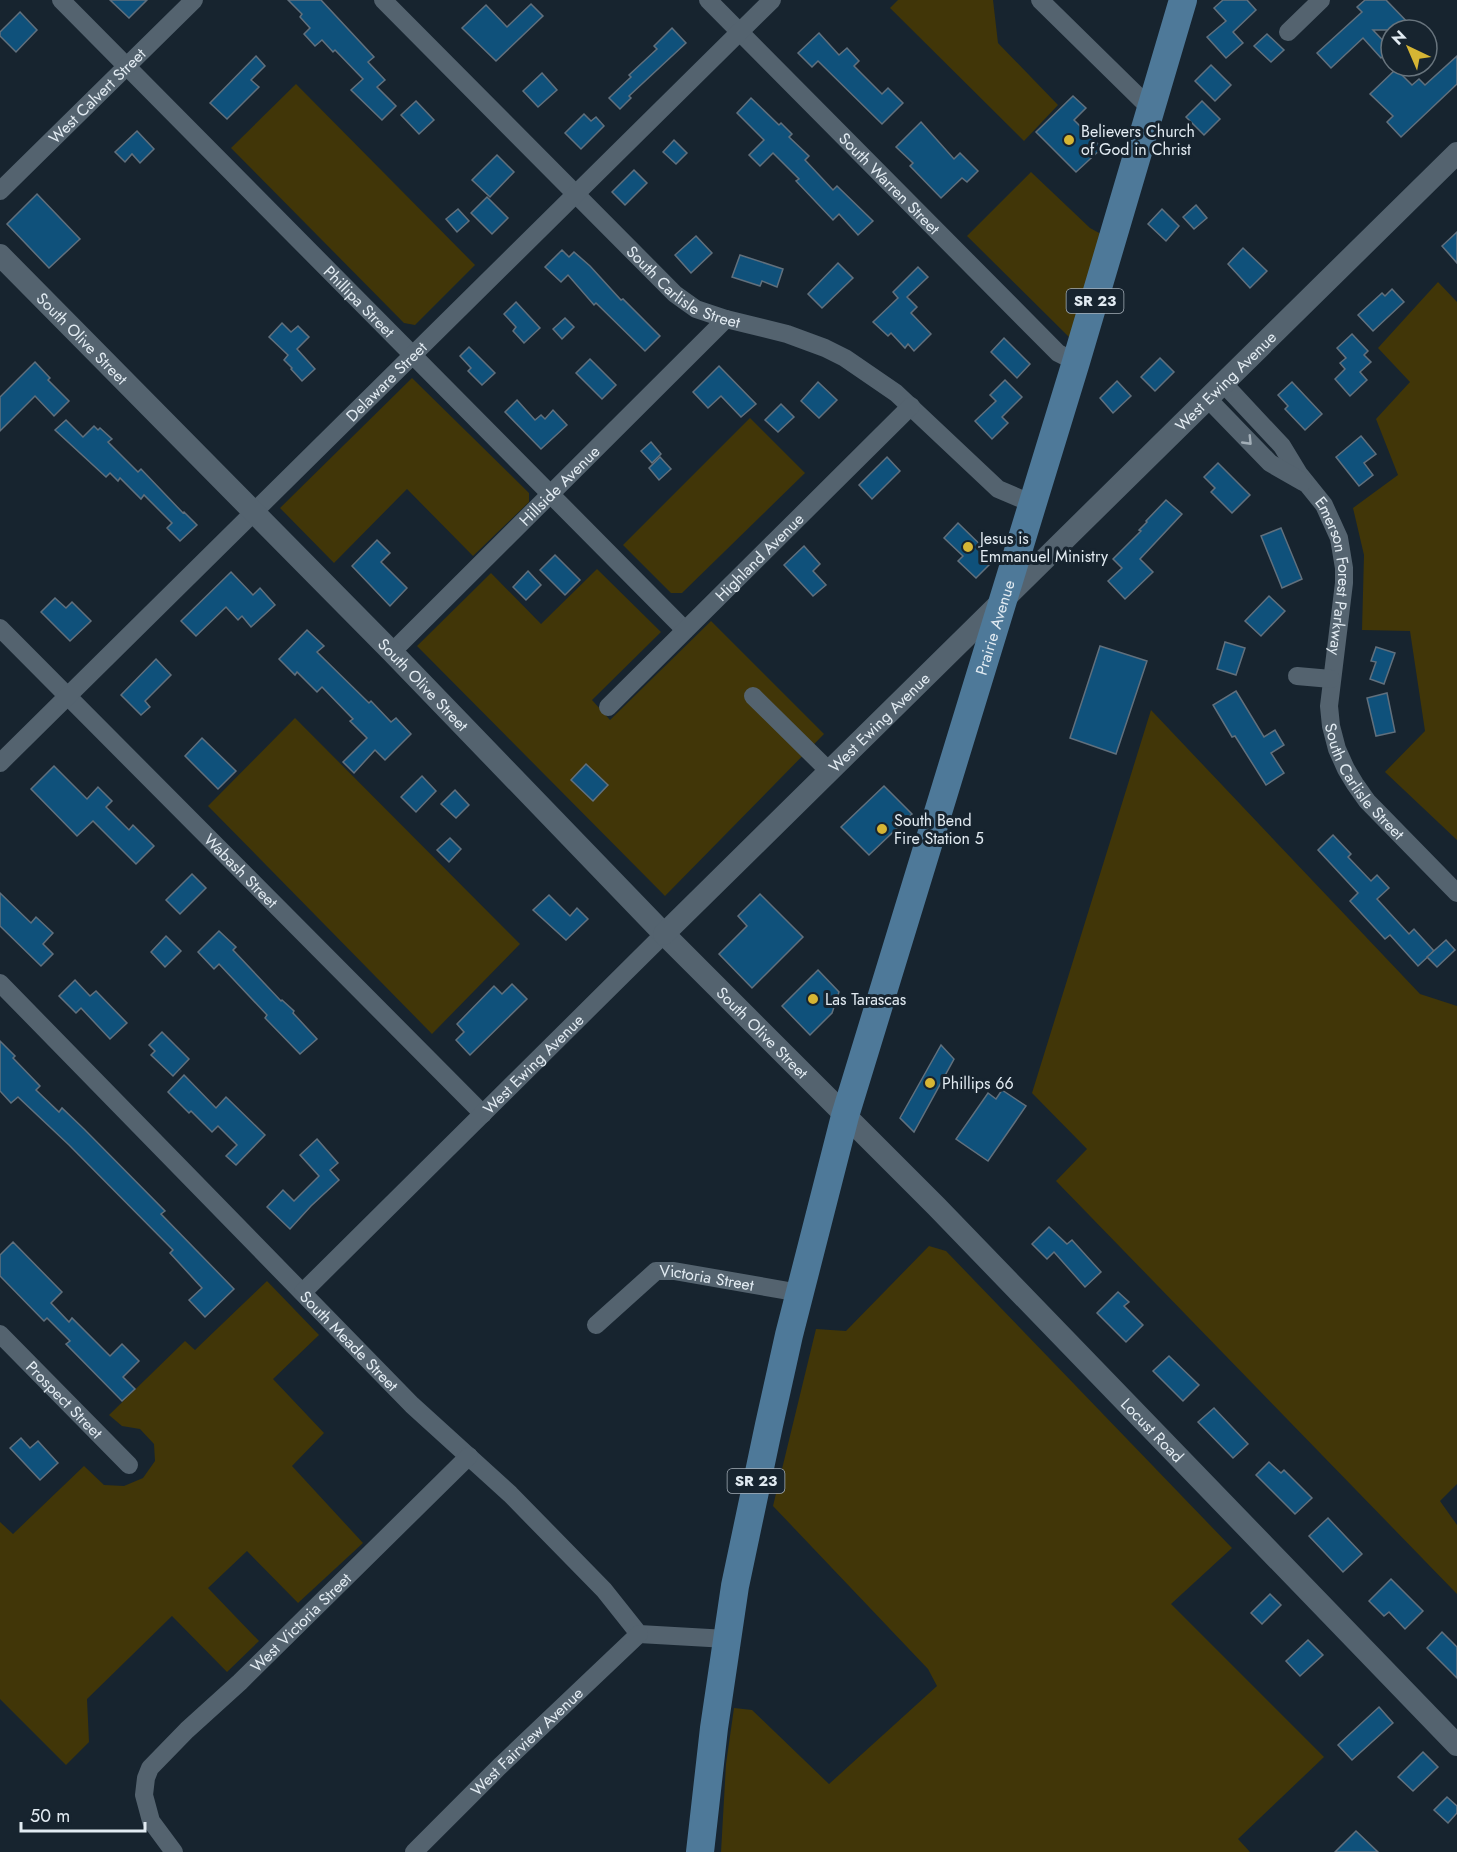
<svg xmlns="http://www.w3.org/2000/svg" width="1457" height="1852" font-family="Jost,sans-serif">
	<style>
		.green { fill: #413608 }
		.building { fill: #0f517b; stroke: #61707d; stroke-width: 1.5 }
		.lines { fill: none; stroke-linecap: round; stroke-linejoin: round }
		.minor { stroke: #54636f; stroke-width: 18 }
		.tertiary { stroke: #54636f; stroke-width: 22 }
		.primary { stroke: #4e7999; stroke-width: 28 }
		.oneway { stroke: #a2aeb7 }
		.poi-dot { fill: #d6b534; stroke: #17242f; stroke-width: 2 }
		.labels { text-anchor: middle; stroke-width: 6; stroke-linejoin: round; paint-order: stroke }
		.shield { fill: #17242f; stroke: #a5afb8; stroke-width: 1.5 }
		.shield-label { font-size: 15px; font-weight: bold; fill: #e2ebf2 }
		.street-label { font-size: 16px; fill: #e2ebf2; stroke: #17242f }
		.poi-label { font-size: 16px; fill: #e2ebf2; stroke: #17242f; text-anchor: start }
	</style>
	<rect width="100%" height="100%" fill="#17242f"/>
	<g class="green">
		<path d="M898,0H993L998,43L1058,105L1024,141L890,8Z"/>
		<path d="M296,84L475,265L415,325L404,323L231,148Z"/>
		<path d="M1031,172L1090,228L1101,234L1071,339L967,236Z"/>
		<path d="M1438,282L1457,302V840L1385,772L1425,731L1410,631L1362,630L1364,555L1353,508L1398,475L1376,419L1410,382L1378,348Z"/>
		<path d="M412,378L529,493V502L473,556L407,489L334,563L280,508Z"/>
		<path d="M750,418L805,473L682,593H671L623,545Z"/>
		<path d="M597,569L661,632L592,700L610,720L711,621L824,734L665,896L417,646L491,573L541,624Z"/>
		<path d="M1151,710L1420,994L1457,1006V1484L1440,1501L1457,1525V1594L1056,1181L1087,1149L1032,1093Z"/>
		<path d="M295,718L520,944L432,1034L208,806Z"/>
		<path d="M929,1246L946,1251L1232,1548L1171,1604L1324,1757L1238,1839L1250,1852H721L726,1764L734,1708L752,1710L829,1784L937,1686L928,1669L773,1506L816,1329L846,1331Z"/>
		<path d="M267,1281L319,1335L273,1379L324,1433L292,1466L363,1543L298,1603L247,1551L208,1588L259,1641L227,1672L172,1616L87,1699L89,1742L66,1765L0,1699V1522L13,1534L84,1466L104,1485L124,1486L143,1478L155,1461L154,1444L140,1429L122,1426L109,1415L185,1341L195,1350Z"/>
	</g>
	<g class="building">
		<path d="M110,0H147L129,18Z"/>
		<path d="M288,0H321L374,57L368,62L385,80L377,87L396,106L382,120L351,90L363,79L335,50L333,52L322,40L315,46L304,34L310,28L300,17L302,14Z"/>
		<path d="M1223,0H1247L1256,10L1233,32L1243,43L1226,58L1207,37L1226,21L1214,8Z"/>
		<path d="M1365,0H1386L1415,30H1373L1391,49L1381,58L1363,38L1331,68L1317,53L1362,12L1357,7Z"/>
		<path d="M531,4L543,16L496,61L462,28L486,5L507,27Z"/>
		<path d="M20,12L37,30L16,52L0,36V32Z"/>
		<path d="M672,28L686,43L629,96L631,98L620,109L609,98L631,77L629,75L657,49L654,46Z"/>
		<path d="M819,33L839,55L847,48L859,61L854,66L882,94L888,88L903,103L882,124L818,61L812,67L798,53Z"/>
		<path d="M1267,34L1284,50L1271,62L1254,46Z"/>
		<path d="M256,56L265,66L251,80L259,87L227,119L210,103Z"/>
		<path d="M1457,56V84L1401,137L1387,122L1393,116L1370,94L1396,69L1412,85L1419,79L1425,85Z"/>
		<path d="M1211,65L1231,85L1215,101L1195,81Z"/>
		<path d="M542,73L557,90L538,107L523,91Z"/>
		<path d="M1073,96L1086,108L1074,120L1102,148L1076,172L1036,132Z"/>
		<path d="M751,98L779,125L781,123L792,134L789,137L809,156L805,160L833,190L837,186L873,221L858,235L839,214L833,220L796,181L799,179L773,153L760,166L749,155L764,140L737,113Z"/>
		<path d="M416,101L434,120L419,134L401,115Z"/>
		<path d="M1202,101L1220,119L1204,135L1186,117Z"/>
		<path d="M584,114L591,121L596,117L604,126L581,149L565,133Z"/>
		<path d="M921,122L954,159L960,153L978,171L967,182L962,178L941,198L910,166L913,163L896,147Z"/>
		<path d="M137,131L154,149L140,163L132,154L125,162L115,152Z"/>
		<path d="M674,140L687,153L676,164L663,152Z"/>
		<path d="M497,155L514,172L490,197L472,180Z"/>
		<path d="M634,170L647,183L625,205L612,192Z"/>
		<path d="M37,194L80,239L49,268L7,224Z"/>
		<path d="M487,197L508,218L492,234L471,213Z"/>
		<path d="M1196,205L1207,218L1194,229L1183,217Z"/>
		<path d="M458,209L469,221L457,232L446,219Z"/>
		<path d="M1162,209L1179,226L1166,241L1148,224Z"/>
		<path d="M1457,232V263L1442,246Z"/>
		<path d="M696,236L712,253L691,273L675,255Z"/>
		<path d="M1243,248L1267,271L1250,288L1228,264Z"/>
		<path d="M562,250L569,257L574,252L590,266L621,300L623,299L660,336L645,351L596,303L594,305L568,275L561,282L545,267Z"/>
		<path d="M740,255L783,269L777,287L762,281L760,286L732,277Z"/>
		<path d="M838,263L853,278L822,308L808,294Z"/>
		<path d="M918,267L928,277L907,297L917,307L911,313L931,334L914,351L908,344L905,348L891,333L888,336L873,322L898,298L893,292Z"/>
		<path d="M1392,289L1404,302L1373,331L1358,315L1382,293L1385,296Z"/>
		<path d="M516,302L540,328L524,343L513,331L516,327L504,314Z"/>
		<path d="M565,318L574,327L562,339L553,329Z"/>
		<path d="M282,323L291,332L298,326L309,337L297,349L315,369L302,381L291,369L292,368L284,360L288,355L269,337Z"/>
		<path d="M1352,334L1368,351L1364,355L1371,362L1360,372L1367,380L1350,396L1335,379L1345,369L1340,363L1346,358L1337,348Z"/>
		<path d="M1004,338L1030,364L1017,378L991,352Z"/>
		<path d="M469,347L495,373L482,385L468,371L471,368L460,356Z"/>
		<path d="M1160,358L1174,372L1155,391L1141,377Z"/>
		<path d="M590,359L616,385L602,399L576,373Z"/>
		<path d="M35,362L50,378L48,380L69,401L54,416L35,396L0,431V397Z"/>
		<path d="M719,366L756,404L741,417L721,396L708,408L693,392Z"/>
		<path d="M1005,380L1022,397L1002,417L1008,423L992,439L975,421L996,401L990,395Z"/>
		<path d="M1117,381L1131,396L1113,413L1100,398Z"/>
		<path d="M818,382L837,400L819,418L801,401Z"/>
		<path d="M1292,382L1322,414L1305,430L1285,409L1288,406L1278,395Z"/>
		<path d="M517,400L535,420L541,415L545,419L553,410L567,425L541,449L505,412Z"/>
		<path d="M781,404L794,417L778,432L765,420Z"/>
		<path d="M66,420L83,437L94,426L98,430L100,428L112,439L108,442L138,472L141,469L183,513L184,512L197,525L180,541L167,528L172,523L144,495L141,499L120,478L118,481L110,473L106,477L55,430Z"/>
		<path d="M1361,436L1376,454L1364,463L1373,475L1359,486L1336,457Z"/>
		<path d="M651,442L661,454L652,463L641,451Z"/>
		<path d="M660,457L671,469L659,480L649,468Z"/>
		<path d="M887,457L900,471L872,499L859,485Z"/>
		<path d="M1218,463L1250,495L1232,513L1211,492L1215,488L1204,477Z"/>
		<path d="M1166,500L1182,514L1140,559L1153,572L1125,599L1108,581L1122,568L1113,559L1141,531L1139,530L1147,522L1146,521Z"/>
		<path d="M958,523L995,559L976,578L958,561L963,556L944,538Z"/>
		<path d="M1281,528L1302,579L1282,588L1261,536Z"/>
		<path d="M377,540L390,553L381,562L407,588L390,606L352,566Z"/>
		<path d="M804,546L820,564L813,571L826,585L813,596L784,565Z"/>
		<path d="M555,555L580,580L565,595L540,570Z"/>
		<path d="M528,571L541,585L526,600L513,587Z"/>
		<path d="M231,572L253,595L260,588L275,605L251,627L242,616L238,620L226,607L196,636L181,621Z"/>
		<path d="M1269,596L1285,611L1261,636L1245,621Z"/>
		<path d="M55,598L66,608L72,602L91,621L70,641L41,612Z"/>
		<path d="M307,630L324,646L317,652L369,703L371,701L391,722L396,718L411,734L385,760L375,750L354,773L343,762L367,738L350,721L353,719L322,687L317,692L297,672L295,675L279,659Z"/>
		<path d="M1225,642L1245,648L1236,675L1217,669Z"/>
		<path d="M1100,646L1147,661L1116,754L1070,738Z"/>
		<path d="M1376,647L1395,653L1384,684L1370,679L1376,662L1371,661Z"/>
		<path d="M156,659L171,675L145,701L150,707L141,715L121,695Z"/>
		<path d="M1236,691L1264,737L1275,730L1284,745L1271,753L1284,773L1266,785L1235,736L1232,737L1213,705Z"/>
		<path d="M1387,693L1395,732L1376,736L1367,698Z"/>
		<path d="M202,738L236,771L218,789L185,756Z"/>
		<path d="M586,764L608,785L593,801L571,780Z"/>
		<path d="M54,766L87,799L98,787L112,801L106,807L129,830L133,825L154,846L136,864L93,821L77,836L31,789Z"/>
		<path d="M422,776L436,791L416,812L401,797Z"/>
		<path d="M884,786L912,814L869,855L841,827Z"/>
		<path d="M455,790L469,805L456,818L441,804Z"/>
		<path d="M1333,835L1351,854L1348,857L1371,881L1377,875L1389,888L1377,899L1409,934L1414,929L1434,951L1418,966L1390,935L1385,939L1350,901L1358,893L1318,850Z"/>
		<path d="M450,838L461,849L449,862L437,850Z"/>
		<path d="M192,874L206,888L180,914L166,900Z"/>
		<path d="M0,893L31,923L36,917L53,933L43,944L53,954L41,966L0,926Z"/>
		<path d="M760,894L803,937L752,988L719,954L747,926L738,916Z"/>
		<path d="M549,895L570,916L577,908L588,919L566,940L533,910Z"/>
		<path d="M219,931L236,947L233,950L281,1001L282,1000L294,1011L293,1013L317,1039L300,1054L265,1018L267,1015L219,964L214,969L198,952Z"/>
		<path d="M166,936L181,951L165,967L151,952Z"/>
		<path d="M1446,940L1455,950L1437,967L1427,957Z"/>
		<path d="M818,970L839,992L832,1013L810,1035L782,1006Z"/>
		<path d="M75,980L90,996L96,991L127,1023L110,1039L81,1008L76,1013L59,996Z"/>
		<path d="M512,984L527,999L470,1055L456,1040L464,1032L457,1024L494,986L502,994Z"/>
		<path d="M162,1032L189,1059L173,1076L151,1055L155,1051L149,1045Z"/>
		<path d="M0,1041L15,1056L13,1058L40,1086L36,1090L59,1112L62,1108L84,1129L165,1211L161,1214L234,1289L205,1317L189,1300L202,1288L170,1253L173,1250L69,1145L18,1097L11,1103L0,1091Z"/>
		<path d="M941,1045L954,1059L914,1132L900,1118Z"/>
		<path d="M184,1075L216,1108L226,1097L265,1135L236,1165L226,1156L237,1145L218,1126L212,1132L191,1111L189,1113L168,1092Z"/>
		<path d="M1002,1090L1026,1106L988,1161L956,1139L988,1093L996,1099Z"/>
		<path d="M317,1139L338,1163L330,1170L339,1180L311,1206L290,1229L267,1207L283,1190L294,1201L319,1176L300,1155Z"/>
		<path d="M1049,1227L1067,1244L1072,1240L1101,1272L1085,1287L1054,1252L1047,1259L1032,1244Z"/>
		<path d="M13,1242L62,1292L51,1303L69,1322L72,1318L110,1356L122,1344L139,1361L123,1377L135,1389L122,1401L66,1344L70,1341L47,1318L44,1321L0,1276V1255Z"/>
		<path d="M1118,1292L1129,1302L1124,1306L1143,1325L1126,1342L1097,1313Z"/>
		<path d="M1169,1356L1199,1385L1183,1401L1153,1371Z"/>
		<path d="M1214,1408L1248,1444L1233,1458L1198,1422Z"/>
		<path d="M21,1438L30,1448L38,1441L58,1463L40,1480L10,1448Z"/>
		<path d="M1269,1462L1281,1473L1284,1470L1312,1498L1295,1514L1256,1475Z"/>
		<path d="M1328,1518L1362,1554L1343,1572L1309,1536Z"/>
		<path d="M1391,1579L1423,1611L1405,1629L1389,1612L1384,1616L1369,1601Z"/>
		<path d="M1270,1594L1281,1605L1262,1624L1251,1613Z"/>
		<path d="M1442,1632L1457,1647V1678L1427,1648Z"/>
		<path d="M1308,1640L1323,1655L1300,1676L1286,1661Z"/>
		<path d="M1379,1707L1393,1723L1352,1760L1338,1745Z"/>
		<path d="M1423,1752L1438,1767L1413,1791L1398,1777Z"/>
		<path d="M1447,1797L1457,1806V1813L1448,1823L1434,1810Z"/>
		<path d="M1356,1831L1378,1852H1335Z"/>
	</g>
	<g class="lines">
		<g class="minor">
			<path id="s1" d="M61,0L685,630"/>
			<path id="s2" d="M383,0L675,294L696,309L726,319L787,334L825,348L845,358L896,393L998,489L1033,504"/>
			<path id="s3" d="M708,0L1058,353L1076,362"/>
			<path d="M1040,0L1152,110"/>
			<path d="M1288,32L1321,0"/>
			<path id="s4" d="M0,191L194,0"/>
			<path id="s5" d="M1223,383L1282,446L1299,474L1324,505L1339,538L1344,568V583L1329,706L1331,726L1337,749L1346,769L1355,784L1367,801L1457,893"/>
			<path d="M1208,399L1270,463L1303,482"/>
			<path id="s6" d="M0,628L483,1114"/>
			<path id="s7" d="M392,652L726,319"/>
			<path d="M1297,676L1331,679"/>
			<path d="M753,696L829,771"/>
			<path id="s8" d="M608,707L911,406"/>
			<path id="s9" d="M0,763L772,0"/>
			<path id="s10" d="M0,983L412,1405L510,1494L604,1590L639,1634L727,1639"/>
			<path id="s11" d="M303,1292L664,934"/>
			<path id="s12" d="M596,1325L656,1271H674L800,1293"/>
			<path id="s13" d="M0,1334L129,1465"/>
			<path id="s14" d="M174,1852L151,1821L144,1795L146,1778L150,1768L187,1730L240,1682L469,1456"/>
			<path id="s15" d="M414,1852L499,1767L639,1634"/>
		</g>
		<g class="tertiary">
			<path id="s16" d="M0,255L392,652L664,934L936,1206L1457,1745"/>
			<path id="s17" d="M664,934L1457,153"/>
		</g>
		<path class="primary" id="s18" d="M700,1852L714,1728L735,1586L769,1425L789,1335L845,1116L1076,362L1183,0"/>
	</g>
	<defs><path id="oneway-chevron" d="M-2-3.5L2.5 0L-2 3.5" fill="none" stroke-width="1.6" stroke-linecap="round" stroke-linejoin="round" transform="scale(1.5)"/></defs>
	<use class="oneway" href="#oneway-chevron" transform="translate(1248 441) rotate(46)"/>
	<g class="poi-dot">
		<circle cx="1069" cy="140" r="6"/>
		<circle cx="968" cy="547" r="6"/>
		<circle cx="882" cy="829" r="6"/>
		<circle cx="813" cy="999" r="6"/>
		<circle cx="930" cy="1083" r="6"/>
	</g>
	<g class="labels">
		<g class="shield">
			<rect x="1066.5" y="289" width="57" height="24" rx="4.5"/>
			<rect x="727.5" y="1469" width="57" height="24" rx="4.5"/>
		</g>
		<g class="shield-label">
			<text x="1095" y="306">SR 23</text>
			<text x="756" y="1486">SR 23</text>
		</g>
		<g class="street-label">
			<text dy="6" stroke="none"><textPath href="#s4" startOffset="136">West Calvert Street</textPath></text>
			<text dy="6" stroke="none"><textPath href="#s3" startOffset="258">South Warren Street</textPath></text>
			<text dy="6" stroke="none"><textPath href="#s2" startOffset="418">South Carlisle Street</textPath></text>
			<text dy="6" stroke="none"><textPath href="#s1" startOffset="424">Phillipa Street</textPath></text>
			<text dy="6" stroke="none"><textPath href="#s16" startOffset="117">South Olive Street</textPath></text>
			<text dy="6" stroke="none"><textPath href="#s17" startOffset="788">West Ewing Avenue</textPath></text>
			<text dy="6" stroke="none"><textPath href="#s9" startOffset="543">Delaware Street</textPath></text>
			<text dy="6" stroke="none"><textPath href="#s7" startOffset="236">Hillside Avenue</textPath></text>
			<text dy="6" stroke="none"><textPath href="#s8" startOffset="213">Highland Avenue</textPath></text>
			<text dy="6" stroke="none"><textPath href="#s5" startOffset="232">Emerson Forest Parkway</textPath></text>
			<text dy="6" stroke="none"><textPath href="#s18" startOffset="1262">Prairie Avenue</textPath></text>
			<text dy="6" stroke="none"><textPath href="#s16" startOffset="603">South Olive Street</textPath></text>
			<text dy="6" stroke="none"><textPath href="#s17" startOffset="302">West Ewing Avenue</textPath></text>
			<text dy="6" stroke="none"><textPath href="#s5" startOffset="450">South Carlisle Street</textPath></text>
			<text dy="6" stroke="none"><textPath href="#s6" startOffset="342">Wabash Street</textPath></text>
			<text dy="6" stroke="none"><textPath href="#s16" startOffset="1089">South Olive Street</textPath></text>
			<text dy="6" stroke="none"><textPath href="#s11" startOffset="324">West Ewing Avenue</textPath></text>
			<text dy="6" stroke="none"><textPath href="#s12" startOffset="132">Victoria Street</textPath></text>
			<text dy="6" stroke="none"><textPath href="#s10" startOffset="500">South Meade Street</textPath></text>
			<text dy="6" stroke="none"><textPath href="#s13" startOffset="92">Prospect Street</textPath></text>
			<text dy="6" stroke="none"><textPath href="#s16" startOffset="1646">Locust Road</textPath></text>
			<text dy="6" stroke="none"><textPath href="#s14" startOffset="303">West Victoria Street</textPath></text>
			<text dy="6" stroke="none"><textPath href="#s15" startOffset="158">West Fairview Avenue</textPath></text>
		</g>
		<g class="poi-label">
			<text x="1081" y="137">Believers Church<tspan x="1081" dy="18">of God in Christ</tspan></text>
			<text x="980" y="544">Jesus is<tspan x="980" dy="18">Emmanuel Ministry</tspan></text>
			<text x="894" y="826">South Bend<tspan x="894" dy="18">Fire Station 5</tspan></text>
			<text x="825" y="1005">Las Tarascas</text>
			<text x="942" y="1089">Phillips 66</text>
		</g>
	</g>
	<g transform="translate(1409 48) rotate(316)"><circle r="28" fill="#17242f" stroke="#68747d" stroke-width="1.5"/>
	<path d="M0-4.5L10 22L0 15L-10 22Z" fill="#d6b534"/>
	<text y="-9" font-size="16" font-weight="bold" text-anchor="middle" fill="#e2ebf2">N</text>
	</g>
	<path d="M21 1822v9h124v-9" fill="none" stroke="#e2ebf2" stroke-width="3"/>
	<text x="30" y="1822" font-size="18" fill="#e2ebf2" stroke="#17242f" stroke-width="4.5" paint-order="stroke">50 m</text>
</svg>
